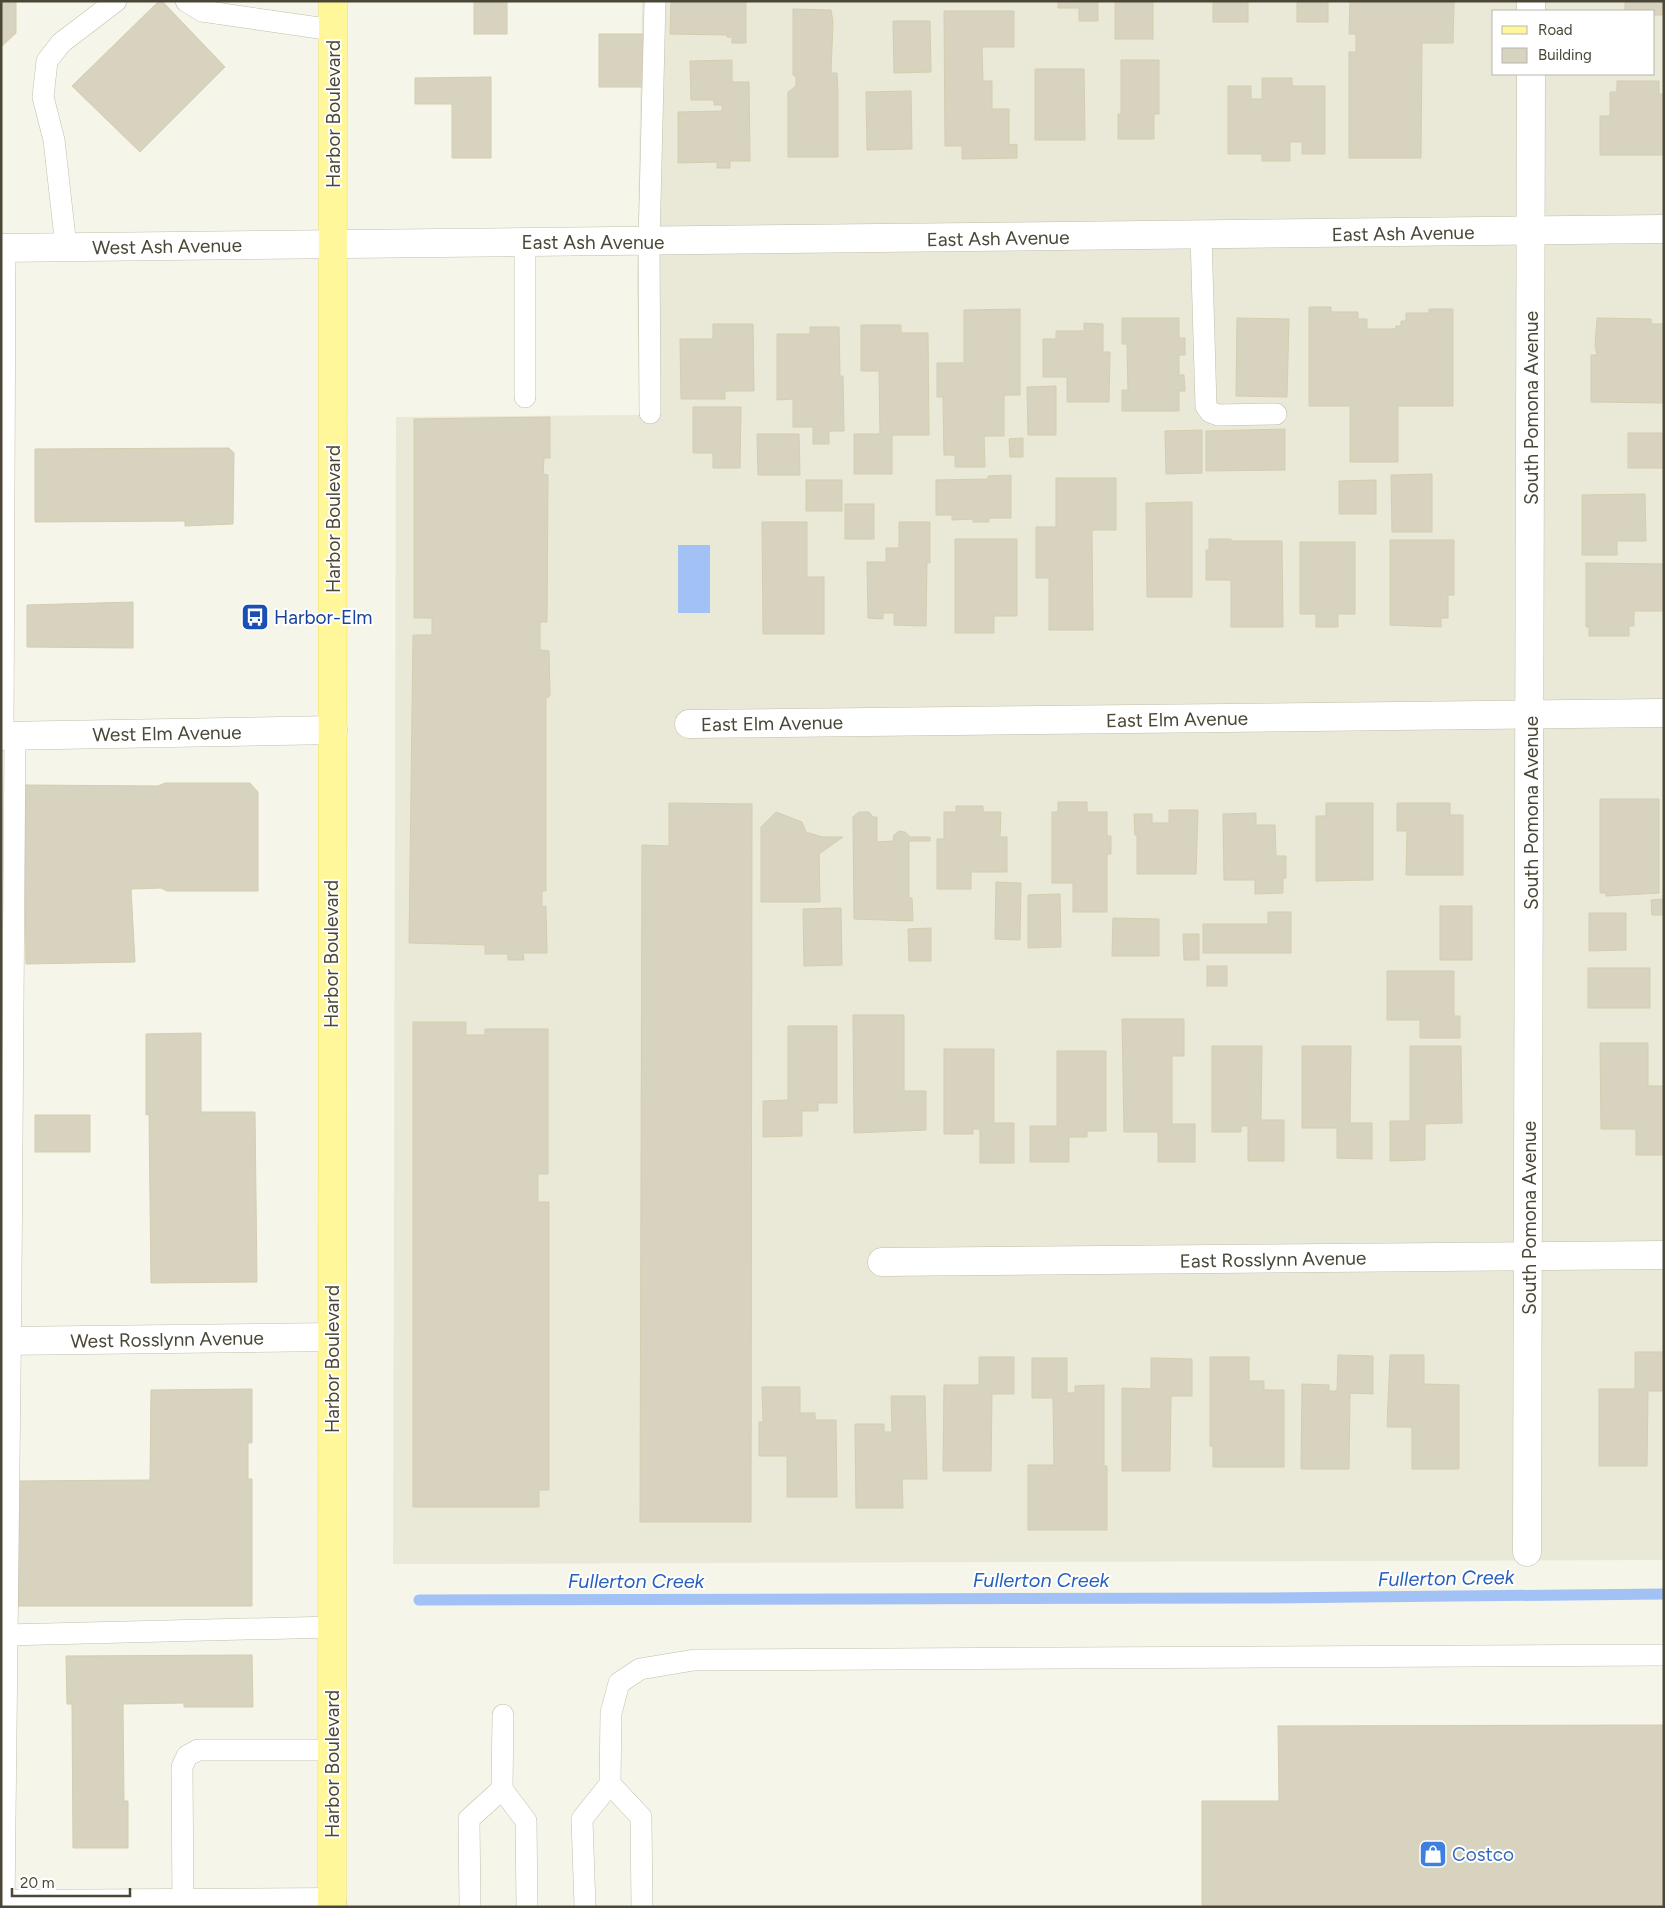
<svg xmlns="http://www.w3.org/2000/svg" width="1665" height="1908" font-family="Figtree,sans-serif">
	<style>
		.residential { fill: #eae8d7; fill-rule: evenodd }
		.water { fill: #a2c2f6 }
		.lines { fill: none; stroke-linecap: round; stroke-linejoin: round }
		.stream { stroke: #a2c2f6; stroke-width: 11 }
		.building { fill: #d8d3be; stroke: #d4cdb0 }
		.lane-casing { stroke: #c2bfab; stroke-width: 22 }
		.street-casing { stroke: #c2bfab; stroke-width: 29 }
		.primary-casing { stroke: #ede060; stroke-width: 29 }
		.lane { stroke: #fff; stroke-width: 21 }
		.street { stroke: #fff; stroke-width: 28 }
		.primary { stroke: #fff799; stroke-width: 28 }
		.labels { text-anchor: middle; stroke-width: 4; stroke-linejoin: round; paint-order: stroke }
		.street-label { font-size: 19px; fill: #4a4737; stroke: #fff }
		.transit-label { font-size: 19px; fill: #164399; stroke: #fff; text-anchor: start }
		.shop-label { font-size: 19px; fill: #366cbe; stroke: #fff; text-anchor: start }
		.water-label { font-size: 20px; font-style: italic; fill: #275fbf; stroke: #fff }
	</style>
	<rect width="100%" height="100%" fill="#f6f5e9"/>
	<path class="residential" d="M642,1H1664V1560L393,1564L396,417L639,415L637,278ZM1494,11H1654V74H1494Z"/>
	<rect class="water" x="678" y="545" width="32" height="68"/>
	<g class="lines">
		<path class="stream" d="M419,1600L1262,1598L1664,1594"/>
	</g>
	<g class="building">
		<path d="M1,1H16V33L1,47Z"/>
		<path d="M159,1H162L225,67L140,152L72,86Z"/>
		<rect x="474" y="1" width="33" height="33"/>
		<path d="M671,1H746V43H732V37H727V35L670,34Z"/>
		<path d="M1058,1H1098V21H1079V8H1058Z"/>
		<rect x="1115" y="1" width="38" height="38"/>
		<rect x="1213" y="1" width="35" height="21"/>
		<rect x="1297" y="1" width="31" height="21"/>
		<path d="M1350,1H1454L1453,43H1422L1421,158H1349V52H1356V34H1349Z"/>
		<path d="M1625,1H1663V15H1654V11H1625Z"/>
		<path d="M793,9L831,10L833,22L831,73H837L838,92V157H788V92L796,86V77L793,75Z"/>
		<path d="M944,11H1014V47H982L983,81H992V109H1009V145L1017,144V158L962,159V146H945Z"/>
		<path d="M893,21H930L931,72L894,73Z"/>
		<rect x="599" y="34" width="46" height="53"/>
		<path d="M732,60V82H749L750,161H730V168H717V162L678,163V112L722,111V105H714V100H691L690,61Z"/>
		<path d="M1121,60H1159V114H1154V139H1118V114H1121Z"/>
		<path d="M1035,69H1084L1085,140H1035Z"/>
		<path d="M491,77V158H452V104H415V78Z"/>
		<path d="M1262,78H1292V86H1325V154H1302V142H1290V161H1262V154H1228V86H1251V99H1262Z"/>
		<path d="M1617,81H1659V94H1664V155H1600V116H1610V92H1617Z"/>
		<path d="M911,91L912,149L867,150L866,92Z"/>
		<path d="M1309,307H1331V312H1358V319H1367V329H1395L1396,326H1401V321H1406V313H1429V309H1453V406H1398V462H1350V406H1309Z"/>
		<path d="M1020,309V395H1004V436H984L985,467H955V455H944L943,397H937V363H964V310Z"/>
		<path d="M1122,318H1179V338H1185V355H1179V375H1184L1185,391H1179V411H1122V390H1128L1127,344H1122Z"/>
		<path d="M1237,318L1289,319L1287,397L1236,396Z"/>
		<path d="M1597,318L1651,319V324H1664V403L1591,402V355H1597L1595,346Z"/>
		<path d="M1084,323L1103,324V352H1110L1109,402H1067V377H1043V339H1056V331H1084Z"/>
		<path d="M713,324H753L754,391H725V399H681L680,339H713Z"/>
		<path d="M861,325H901V333H928L929,435H892V474H854V434H880L879,371H861Z"/>
		<path d="M810,327H839L840,376H843L844,431H829V444H813V427H793V399L777,400V334H810Z"/>
		<path d="M1056,386V435H1028L1027,387Z"/>
		<path d="M693,407H741L740,468H713V453H693Z"/>
		<path d="M550,417V458H544L543,474L548,475L547,622H540V650L549,651L550,696L546,698V891H542V907L546,906L547,953H523L524,960H508V954H485V945L409,943L413,635H432V618H414V419Z"/>
		<path d="M1285,429V470L1206,471V431Z"/>
		<path d="M1202,430V473L1166,474L1165,431Z"/>
		<rect x="1628" y="433" width="36" height="35"/>
		<path d="M757,434H799L800,475H758Z"/>
		<path d="M1023,438V457H1010L1009,439Z"/>
		<path d="M229,448L234,453L233,524L185,526V521L35,522V449Z"/>
		<path d="M1432,474V532H1392L1391,475Z"/>
		<path d="M1011,475V518H989V522H973V519L952,520V515H936V480L988,479V476Z"/>
		<path d="M1056,478H1116V530H1092L1093,630H1049V578H1036V527H1056Z"/>
		<rect x="806" y="480" width="36" height="31"/>
		<path d="M1376,480V514H1339V481Z"/>
		<path d="M1645,494L1646,541H1617V555H1582V495Z"/>
		<path d="M1192,502V597H1147L1146,503Z"/>
		<rect x="845" y="504" width="29" height="35"/>
		<path d="M762,522H807V577H824V634H763Z"/>
		<path d="M899,522H930V563H927L926,626L894,625V613H883V619L868,618L867,562H886V548H899Z"/>
		<path d="M955,539H1017V616H994V633H955Z"/>
		<path d="M1209,539H1231V541H1282L1283,627H1231V580H1206V550H1209Z"/>
		<path d="M1390,540H1454V595H1448V618H1441V627L1390,625Z"/>
		<path d="M1300,542H1355V614H1338V627H1316V614H1300Z"/>
		<path d="M1586,563L1664,564V611H1634V626H1629V636H1589V627H1586Z"/>
		<path d="M133,602V648L27,647V605Z"/>
		<path d="M165,783H250L258,792V891H167L161,888L131,889L135,962L26,964L24,785L158,786Z"/>
		<path d="M1600,799H1659V893L1606,896V893H1600Z"/>
		<path d="M1058,802H1087V812H1107V836H1111V854H1107V912H1073V883H1052V812H1058Z"/>
		<path d="M669,803L752,804L751,1522H640L642,845L669,846Z"/>
		<path d="M1326,803H1373V880L1316,881V816H1326Z"/>
		<path d="M1397,803H1450V815H1463V875H1406L1407,831H1397Z"/>
		<path d="M956,806H983V812H1001L1000,837H1007V872H971V889H937V839H944V812H956Z"/>
		<path d="M1169,810H1198L1196,874H1137V835H1135L1134,814H1152V823H1169Z"/>
		<path d="M776,812L802,822L806,832L822,837H843L819,854L820,902H761V827Z"/>
		<path d="M859,812H869L873,817H877V842L893,841L894,835L899,831L905,832L910,837H930V841H909V898H912L913,921L854,919L853,817Z"/>
		<path d="M1256,813V825H1275L1276,856H1286V878H1283V893L1255,894V880H1224L1223,814Z"/>
		<path d="M996,882L1021,883L1020,940L995,939Z"/>
		<path d="M1060,894L1061,947L1028,948V895Z"/>
		<path d="M1664,899V915H1652L1651,900Z"/>
		<rect x="1440" y="906" width="32" height="54"/>
		<path d="M841,908L842,965L804,966L803,909Z"/>
		<path d="M1268,912H1291V953H1203V924H1268Z"/>
		<path d="M1589,913H1626V950L1589,951Z"/>
		<path d="M1113,918L1159,919V956H1112Z"/>
		<path d="M931,928V961H909L908,929Z"/>
		<path d="M1183,934H1199V960H1184Z"/>
		<rect x="1207" y="966" width="20" height="20"/>
		<rect x="1588" y="968" width="62" height="40"/>
		<path d="M1387,971H1454V1016H1460V1038H1420V1020H1387Z"/>
		<path d="M853,1015H904V1091H926V1130L854,1133Z"/>
		<path d="M1122,1019H1184V1056H1172V1124H1195V1162H1158V1132H1124Z"/>
		<path d="M413,1022H466V1035H485V1029H548V1174H538V1202H549V1490H539V1507H413Z"/>
		<path d="M788,1026H837V1103H818V1111H802V1136L763,1137V1101L788,1100Z"/>
		<path d="M201,1033V1112H255L257,1282L151,1283L149,1114L146,1115V1034Z"/>
		<path d="M1600,1043H1648V1086H1664V1155H1636V1129H1601Z"/>
		<path d="M1212,1046H1262L1261,1120H1284V1161H1248V1126H1241V1132H1212Z"/>
		<path d="M1302,1046H1351L1350,1123H1372V1159L1337,1158V1128H1302Z"/>
		<path d="M1410,1046H1461L1462,1123L1425,1124V1160L1390,1161V1121H1410Z"/>
		<path d="M944,1049H994V1123H1014V1163H980V1129H973V1134H944Z"/>
		<path d="M1057,1051H1106V1131H1087V1137H1069V1162H1030V1126H1057Z"/>
		<rect x="35" y="1115" width="55" height="37"/>
		<path d="M1635,1352H1664V1391H1648L1647,1466H1599V1389H1635Z"/>
		<path d="M1338,1355L1373,1356V1394L1350,1393L1349,1469H1301L1302,1384L1329,1385V1391H1337Z"/>
		<path d="M1390,1355H1424V1384L1459,1385V1469H1412V1427H1387Z"/>
		<path d="M979,1357H1014V1394H992L991,1471H943L944,1385H979Z"/>
		<path d="M1210,1357H1249V1381H1264V1390H1284V1467H1213V1446H1210Z"/>
		<path d="M1032,1358H1067V1393H1075V1386L1104,1385V1466H1107V1530H1028V1465H1054L1053,1398H1032Z"/>
		<path d="M1151,1358L1192,1359V1396H1171L1170,1471H1122V1388L1151,1389Z"/>
		<path d="M762,1387H800V1413H815V1420H836L837,1497H787V1456H759V1422H763Z"/>
		<path d="M252,1389V1443H248V1479H252V1606H18V1481L150,1480L151,1390Z"/>
		<path d="M891,1396H925L927,1479H902L903,1508H856L855,1424H884V1432H892Z"/>
		<path d="M252,1655L253,1707H184V1703L123,1704L124,1801H128V1848H73L72,1704H67L66,1656Z"/>
		<path d="M1664,1725V1907H1202V1801H1279L1278,1726Z"/>
	</g>
	<g class="lines">
		<g class="lane-casing">
			<g id="lane">
				<path d="M186,1L202,11L333,30"/>
				<path d="M1201,235L1206,406L1210,412L1218,415L1276,414"/>
				<path d="M525,243V397"/>
				<path d="M66,247L54,140L43,97L47,61L61,43L116,1"/>
				<path d="M650,413L649,242L655,1"/>
				<path d="M3,736L5,248"/>
				<path d="M6,1635L332,1627"/>
				<path d="M610,1784L641,1817L642,1907"/>
				<path d="M502,1789L526,1821L527,1907"/>
				<path d="M4,1907C7,1516 15,1126 15,735"/>
				<path d="M183,1907L182,1767L187,1756L198,1750H332"/>
				<path d="M470,1907L469,1819L502,1789L503,1715"/>
				<path d="M585,1907L582,1819L610,1784L611,1713L619,1683L640,1669L694,1660L1664,1655"/>
			</g>
		</g>
		<g class="street-casing">
			<g id="street">
				<path d="M1531,1V11"/>
				<path d="M1,248L1664,229"/>
				<path d="M689,724L1664,713"/>
				<path d="M1,736L333,730"/>
				<path d="M882,1262L1664,1255"/>
				<path d="M1,1341L332,1337"/>
				<path d="M1527,1552L1531,74"/>
				<path d="M1,1904L332,1902"/>
			</g>
		</g>
		<g class="primary-casing">
			<path id="primary" d="M332,1907L333,1"/>
		</g>
		<use href="#lane" class="lane"/>
		<use href="#street" class="street"/>
		<use href="#primary" class="primary"/>
	</g>
	<defs>
		<g id="bus-square" transform="scale(1.4375)"><rect x="-9" y="-9" width="18" height="18" rx="4" fill="#1a4fb4" stroke="#fff"/><path d="M-5-6H5V4H4V6H2V4H-2V6H-4V4H-5ZM-3.5-4V0h7V-4ZM-3.5 1.2v1.5H-2V1.2ZM2 1.2v1.5H3.5V1.2Z" fill="#fff"/></g>
		<g id="shop-square" transform="scale(1.4375)"><rect x="-9" y="-9" width="18" height="18" rx="4" fill="#3f7fe0" stroke="#fff"/><path d="M-5-2.5h2.3a2.7 3.5 0 0 1 5.4 0H5L5.5 6h-11ZM-1.5-2.5h3a1.5 2.3 0 0 0-3 0Z" fill="#fff"/></g>
	</defs>
	<g fill-rule="evenodd">
		<use href="#bus-square" x="255" y="617"/>
		<use href="#shop-square" x="1433" y="1854"/>
	</g>
	<g class="labels">
		<g class="street-label">
			<text transform="translate(333 114) rotate(-90)" y="7">Harbor Boulevard</text>
			<text transform="translate(1403 233) rotate(-1)" y="7">East Ash Avenue</text>
			<text transform="translate(998 238) rotate(-1)" y="7">East Ash Avenue</text>
			<text x="593" y="249">East Ash Avenue</text>
			<text transform="translate(167 246) rotate(-1)" y="7">West Ash Avenue</text>
			<text transform="translate(1531 408) rotate(-90)" y="7">South Pomona Avenue</text>
			<text transform="translate(333 519) rotate(-90)" y="7">Harbor Boulevard</text>
			<text transform="translate(1177 719) rotate(-1)" y="7">East Elm Avenue</text>
			<text transform="translate(772 723) rotate(-1)" y="7">East Elm Avenue</text>
			<text transform="translate(167 733) rotate(-1)" y="7">West Elm Avenue</text>
			<text transform="translate(1531 813) rotate(-90)" y="7">South Pomona Avenue</text>
			<text transform="translate(331 954) rotate(-90)" y="7">Harbor Boulevard</text>
			<text transform="translate(1529 1218) rotate(-90)" y="7">South Pomona Avenue</text>
			<text transform="translate(1273 1259) rotate(-1)" y="7">East Rosslynn Avenue</text>
			<text transform="translate(167 1339) rotate(-1)" y="7">West Rosslynn Avenue</text>
			<text transform="translate(332 1359) rotate(-90)" y="7">Harbor Boulevard</text>
			<text transform="translate(332 1764) rotate(-90)" y="7">Harbor Boulevard</text>
		</g>
		<g class="transit-label">
			<text x="274" y="624">Harbor-Elm</text>
		</g>
		<g class="shop-label">
			<text x="1452" y="1861">Costco</text>
		</g>
		<g class="water-label">
			<text transform="translate(1446 1578) rotate(-1)" y="7">Fullerton Creek</text>
			<text x="1041" y="1587">Fullerton Creek</text>
			<text x="636" y="1588">Fullerton Creek</text>
		</g>
	</g>
	<rect width="1665" height="1908" fill="none" stroke="#4a4737" stroke-width="5"/>
	<rect x="1492" y="10" width="162" height="65" fill="#ffffff" stroke="#b7b5af"/>
	<rect x="1502" y="26" width="25" height="8" fill="#fff799" stroke="#b7b5af"/>
	<text x="1538" y="35" font-size="15" fill="#4a4737">Road</text>
	<rect x="1502" y="48" width="25" height="15" fill="#d8d3be" stroke="#b7b5af"/>
	<text x="1538" y="60" font-size="15" fill="#4a4737">Building</text>
	<path d="M12 1888v8h118v-8" fill="none" stroke="#4a4737" stroke-width="2.5"/>
	<text x="20" y="1888" font-size="15" fill="#4a4737" stroke="#ffffff" stroke-width="4" paint-order="stroke">20 m</text>
</svg>
